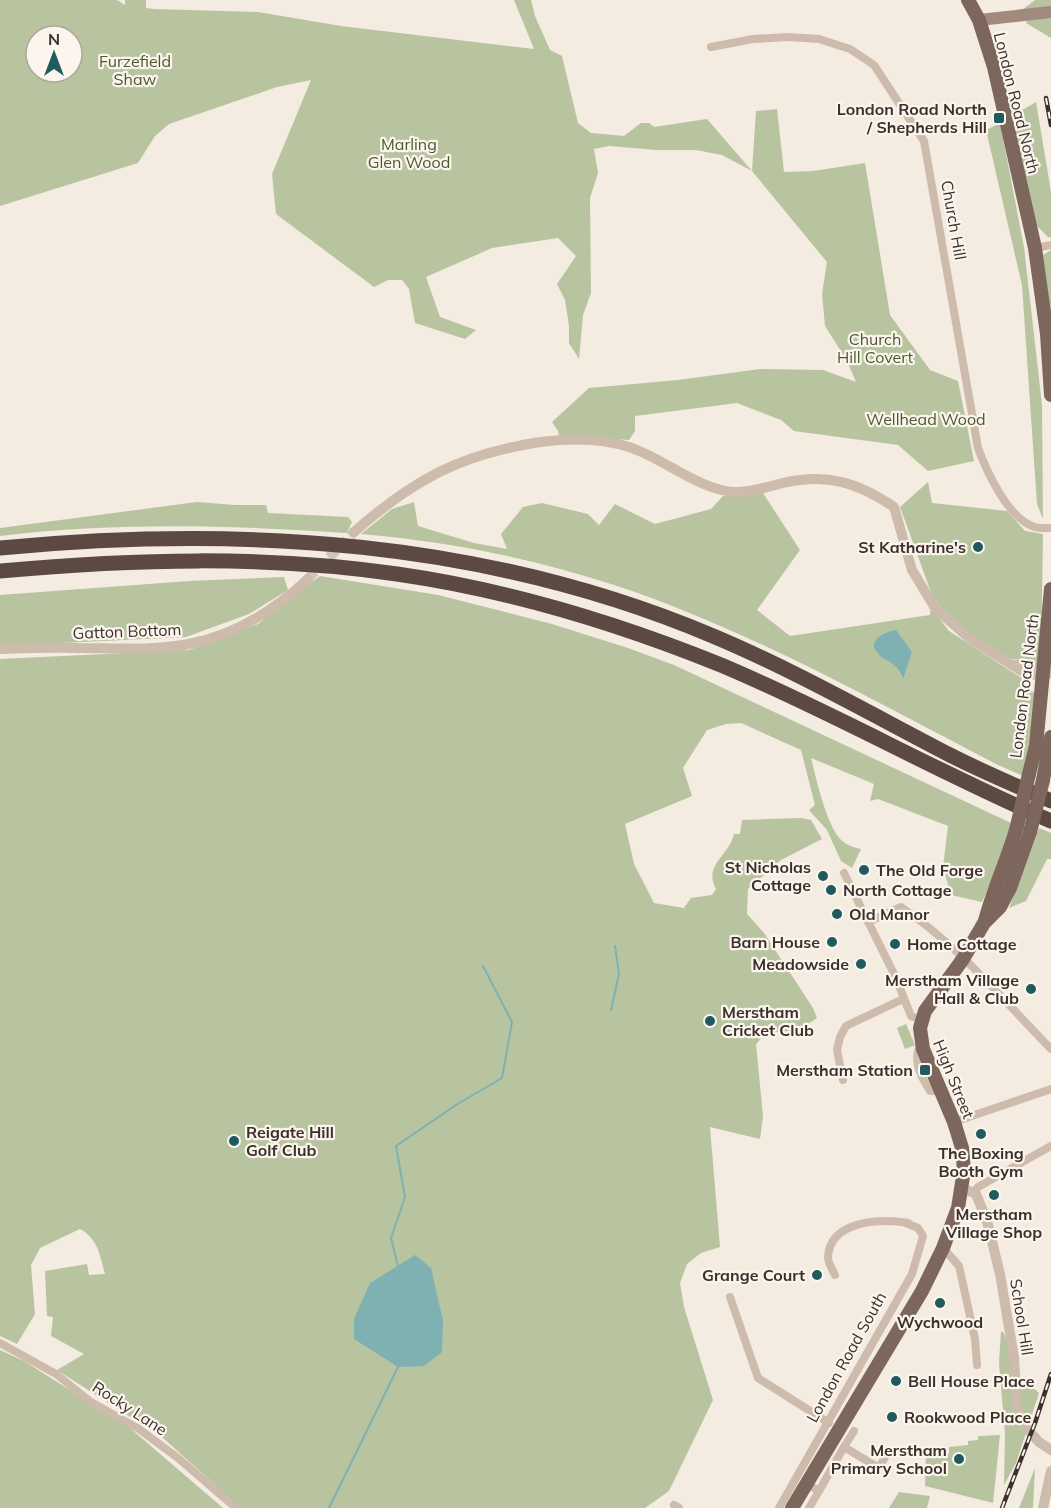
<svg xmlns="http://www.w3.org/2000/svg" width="1051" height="1508" font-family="Mulish,sans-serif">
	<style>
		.green { fill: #b8c4a0; fill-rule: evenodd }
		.water { fill: #7fb0b2 }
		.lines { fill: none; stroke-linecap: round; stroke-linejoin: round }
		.stream { stroke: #7fb0b2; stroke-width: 2 }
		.tertiary-tunnel { stroke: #cfc6bd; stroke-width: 10; stroke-dasharray: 10 5; stroke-linecap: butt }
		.minor { stroke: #cdbbac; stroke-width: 8 }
		.tertiary { stroke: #cdbbac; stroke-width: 10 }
		.secondary { stroke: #a18a7d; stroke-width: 12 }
		.primary { stroke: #7d675c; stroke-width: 14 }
		.motorway { stroke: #5c4a42; stroke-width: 15 }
		.rail-casing { stroke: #3b302b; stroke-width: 4.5 }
		.rail { stroke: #fbf5ee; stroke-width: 2; stroke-dasharray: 7; stroke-linecap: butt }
		.primary-bridge { stroke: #7d675c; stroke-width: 14 }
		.poi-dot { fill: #1f5a5e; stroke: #fbf5ee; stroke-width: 2 }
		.labels { text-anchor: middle; stroke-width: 4.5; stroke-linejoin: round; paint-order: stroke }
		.park-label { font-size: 16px; fill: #4a5a2e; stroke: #fbf5ee }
		.street-label { font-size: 16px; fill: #3b302b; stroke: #fbf5ee }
		.poi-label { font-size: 16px; font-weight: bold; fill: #3b302b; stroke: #fbf5ee; text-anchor: end }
	</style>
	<rect width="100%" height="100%" fill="#f4ebe1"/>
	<g class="green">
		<path d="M0,0H117L125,5V0H146V8L154,9L258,12L341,26L534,49L514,0H531L535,16L550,50L562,56L578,123L591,133L624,136L641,123H649L654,127L707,119L752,171L756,111L777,109L784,172L813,171L865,163L890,315L930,370L958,381L974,461L928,471L898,445L794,431L781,420L737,403L635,416V431L629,440L577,436L560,440L558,431L552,422L589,388L678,380L760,369L823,370L856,382L847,361L825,326L822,294L827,262L752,171L722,155L696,150H656L609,146L594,149L598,173L590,198L591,293L583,315L579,359L569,343V326L565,300L557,284L576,256L558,238L492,248L426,277L440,317L476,330L465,339L415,323L409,289L402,280H388L374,287L276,214L272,174L311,80L277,87L169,124L155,136L138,163L0,206ZM36,36H72V72H36Z"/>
		<path d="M1035,0H1051V7L1022,10Z"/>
		<path d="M1051,17V38L1026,23L1027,18Z"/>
		<path d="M1036,102L1051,192V238L1048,237L1036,225L1012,116Z"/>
		<path d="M1000,123L1024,247L1042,405L1043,519L1037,504L1022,285L986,130Z"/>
		<path d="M1051,250V317L1043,255Z"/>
		<path d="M928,482L932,503L1007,511L1025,531L1043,534L1041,661L1011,659L954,625L932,595L900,507Z"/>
		<path d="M763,493L800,550L757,610L790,636L930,615L931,607L949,631L1020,677L1036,696L1031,742L1023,776L998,765C901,715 805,661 704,619C596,572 478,544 361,534L392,509L414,502L418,526L474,543L507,549L501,534L523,507L542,503L588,514L599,525L615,504L655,524L711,509L723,496ZM912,652L902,678C898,665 888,659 877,653Z"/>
		<path d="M197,502L235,505H266L268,513L348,517L352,522L347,533C231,525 115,522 0,536V528Z"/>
		<path d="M320,576L438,595L552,624L628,648L674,665L1011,823L999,863L982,902L951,895L943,867L948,826L878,799L870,801L874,784L811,758C816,779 825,817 837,835C843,844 851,847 861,849L852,868L841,861L827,830L809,810L815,805L801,750L741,723L726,724L707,730L683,768L692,796L625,824L634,864L654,903L684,908L691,898L712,895L716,889C703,865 729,856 734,834H740L742,820L801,818L811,820L822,839L781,860L748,889L747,914L764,933L813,1008L817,1018L808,1024V1027L800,1030L766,1033L756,1044L763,1116L760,1139L710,1127L720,1247L701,1253L687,1264L680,1283L684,1307L713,1400L669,1491L645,1508H241L163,1438L57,1370L84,1354L51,1336L53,1317L47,1316L45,1271L87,1264L89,1275L105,1274C100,1255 98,1239 80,1229L40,1248L31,1265L35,1314L17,1344L0,1336V659L189,650L258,624Z"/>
		<path d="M284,577L288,590L249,614L186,637L0,646V595L189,581Z"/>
		<path d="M1039,828L1051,833V859H1047L1026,901L1009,908Z"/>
		<path d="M906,1024L915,1045L905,1049L897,1028Z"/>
		<path d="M1001,1331L1004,1333L1018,1375L1039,1393L1016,1463L1004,1485L1005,1433L999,1363Z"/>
		<path d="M0,1350L24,1361L130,1428L223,1508H0Z"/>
		<path d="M1000,1435L993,1503L925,1486L926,1453H949V1447L968,1445V1441L978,1440V1436Z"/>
		<path d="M1035,1468L1033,1508H1019Z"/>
		<path d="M899,1492L930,1496L927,1508H889Z"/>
	</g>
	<g class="water">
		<path d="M896,630L912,652L903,679C895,658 882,662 876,651C868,639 887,631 896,630Z"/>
		<path d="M415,1255L431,1268L443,1321L442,1352L424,1366L398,1367L354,1339V1319L370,1283Z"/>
	</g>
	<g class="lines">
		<g class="stream">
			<path d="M611,1010L619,974L615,946"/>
			<path d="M398,1266L391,1238L405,1197L396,1146L456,1105L502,1078L512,1022L483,966"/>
			<path d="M329,1508L398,1367"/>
		</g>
		<path class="tertiary-tunnel" d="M308,579L354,532"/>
		<g class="minor">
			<path d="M711,47L753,39L788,37L819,39L850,49L874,65L893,94L924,141L978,448C987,472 1007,516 1032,526C1038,529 1045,528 1051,528"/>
			<path d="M1035,248L1051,245"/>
			<path d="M844,873L896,978L911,1016L921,1020"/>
			<path d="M868,922L901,907C958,945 1003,1000 1051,1049"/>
			<path d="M920,1044C913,1062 920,1075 930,1091H941"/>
			<path d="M843,1080L837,1050L840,1037L846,1026L903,999"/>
			<path d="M954,1122L1051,1089"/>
			<path d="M974,1192L978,1187L1051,1146"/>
			<path d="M943,1248L959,1266L975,1339L977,1365"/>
			<path d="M835,1275C833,1270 828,1263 828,1258C829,1220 882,1218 908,1223"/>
			<path d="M730,1297L758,1378L829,1423"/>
			<path d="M0,1343L56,1374L91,1402L139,1429L178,1458L236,1508"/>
			<path d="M844,1447L854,1431"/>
			<path d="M807,1484L819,1491L809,1508"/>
			<path d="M819,1491L844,1447L879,1468L889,1450"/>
			<path d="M674,1505L679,1508"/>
			<path d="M779,1508L912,1274L923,1236L918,1228L908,1224"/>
		</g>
		<g class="tertiary">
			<path d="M354,532C412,481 457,456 534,443C566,438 598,437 629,447C663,458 698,489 733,492C750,493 767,487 783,483C827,473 857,482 894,507L912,570L935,608L969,638L1026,674L1042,675L1051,673"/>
			<path d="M0,649C26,648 52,647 78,648C114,648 153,651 189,644C235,635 274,611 308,579"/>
			<path d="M1013,665L1036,664L1051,668"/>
			<path d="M962,1188L976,1194L987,1221L1000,1274L1014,1357L1017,1410L1027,1429L1039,1442L1051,1450"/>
			<path d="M1043,1508L1051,1471"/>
		</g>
		<path class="secondary" d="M979,20L1051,12"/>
		<g class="primary">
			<path d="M968,0L979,20L994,67L1035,248L1047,334L1051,395"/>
			<path d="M1029,774L1036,746L1051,589"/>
			<path d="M1043,780L1051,737"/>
			<path d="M985,921C993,889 1008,859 1017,826"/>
			<path d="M792,1508L922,1291L943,1248L958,1208L964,1170L962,1148L954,1122L923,1049L920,1028L925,1011L963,959L984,923L1000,907L1010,888L1030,832"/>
		</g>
		<g class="motorway">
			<path d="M0,548C243,525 486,540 713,636C794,670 871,714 950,755C983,772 1017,786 1051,801"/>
			<path d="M0,571C132,559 266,555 397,574C509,590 617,623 721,665C833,712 939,773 1051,821"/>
		</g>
		<g class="rail-casing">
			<g id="rail">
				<path d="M1046,98L1051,125"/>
				<path d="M1002,1508L1035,1423L1051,1374"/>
			</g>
		</g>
		<use href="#rail" class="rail"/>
		<g class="primary-bridge">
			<path d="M1017,826L1029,774"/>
			<path d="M1030,832L1043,780"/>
		</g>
	</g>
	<g class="poi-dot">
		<rect x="993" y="112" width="12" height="12" rx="3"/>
		<circle cx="978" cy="547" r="6"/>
		<circle cx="864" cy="870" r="6"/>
		<circle cx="823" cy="876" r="6"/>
		<circle cx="831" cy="890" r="6"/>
		<circle cx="837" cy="914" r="6"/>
		<circle cx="832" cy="942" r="6"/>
		<circle cx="895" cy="944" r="6"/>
		<circle cx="861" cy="964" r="6"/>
		<circle cx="1031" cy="989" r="6"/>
		<circle cx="710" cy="1021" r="6"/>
		<rect x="919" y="1064" width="12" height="12" rx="3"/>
		<circle cx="981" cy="1134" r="6"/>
		<circle cx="234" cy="1141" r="6"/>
		<circle cx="994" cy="1195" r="6"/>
		<circle cx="817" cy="1275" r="6"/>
		<circle cx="940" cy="1303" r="6"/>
		<circle cx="896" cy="1381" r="6"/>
		<circle cx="892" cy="1417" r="6"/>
		<circle cx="959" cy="1459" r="6"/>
	</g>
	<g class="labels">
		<g class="park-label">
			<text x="135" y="67">Furzefield<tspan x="135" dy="18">Shaw</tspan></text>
			<text x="409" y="150">Marling<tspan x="409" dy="18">Glen Wood</tspan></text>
			<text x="875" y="345">Church<tspan x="875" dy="18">Hill Covert</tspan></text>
			<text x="926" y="425">Wellhead Wood</text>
		</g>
		<g class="street-label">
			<text transform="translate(1017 103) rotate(76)" y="6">London Road North</text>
			<text transform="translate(954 220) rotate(80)" y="6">Church Hill</text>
			<text transform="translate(127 631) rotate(-2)" y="6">Gatton Bottom</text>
			<text transform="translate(1024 686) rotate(-83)" y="6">London Road North</text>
			<text transform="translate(954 1079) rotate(68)" y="6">High Street</text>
			<text transform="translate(1022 1317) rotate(81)" y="6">School Hill</text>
			<text transform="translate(846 1357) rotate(-61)" y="6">London Road South</text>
			<text transform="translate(130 1408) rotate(33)" y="6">Rocky Lane</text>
		</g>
		<g class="poi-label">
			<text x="987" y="115">London Road North<tspan x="987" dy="18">/ Shepherds Hill</tspan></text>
			<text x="966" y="553">St Katharine's</text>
			<text x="811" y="873">St Nicholas<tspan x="811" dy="18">Cottage</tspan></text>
			<text x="876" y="876" text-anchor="start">The Old Forge</text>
			<text x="843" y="896" text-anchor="start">North Cottage</text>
			<text x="849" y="920" text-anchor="start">Old Manor</text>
			<text x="820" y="948">Barn House</text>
			<text x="907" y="950" text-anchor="start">Home Cottage</text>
			<text x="849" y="970">Meadowside</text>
			<text x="1019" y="986">Merstham Village<tspan x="1019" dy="18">Hall &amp; Club</tspan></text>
			<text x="722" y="1018" text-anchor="start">Merstham<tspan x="722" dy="18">Cricket Club</tspan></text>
			<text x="913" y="1076">Merstham Station</text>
			<text x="246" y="1138" text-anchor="start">Reigate Hill<tspan x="246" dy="18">Golf Club</tspan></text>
			<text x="981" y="1159" text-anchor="middle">The Boxing<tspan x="981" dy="18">Booth Gym</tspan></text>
			<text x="994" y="1220" text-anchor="middle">Merstham<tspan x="994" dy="18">Village Shop</tspan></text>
			<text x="805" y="1281">Grange Court</text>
			<text x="940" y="1328" text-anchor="middle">Wychwood</text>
			<text x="908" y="1387" text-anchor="start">Bell House Place</text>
			<text x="904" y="1423" text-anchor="start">Rookwood Place</text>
			<text x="947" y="1456">Merstham<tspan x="947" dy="18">Primary School</tspan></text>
		</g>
	</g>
	<g transform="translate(54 54)"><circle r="28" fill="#fbf5ee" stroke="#aea6a0" stroke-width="1.5"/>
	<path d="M0-4.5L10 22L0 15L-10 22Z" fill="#1f5a5e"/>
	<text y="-9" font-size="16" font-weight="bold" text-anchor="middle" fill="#3b302b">N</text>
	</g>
</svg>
